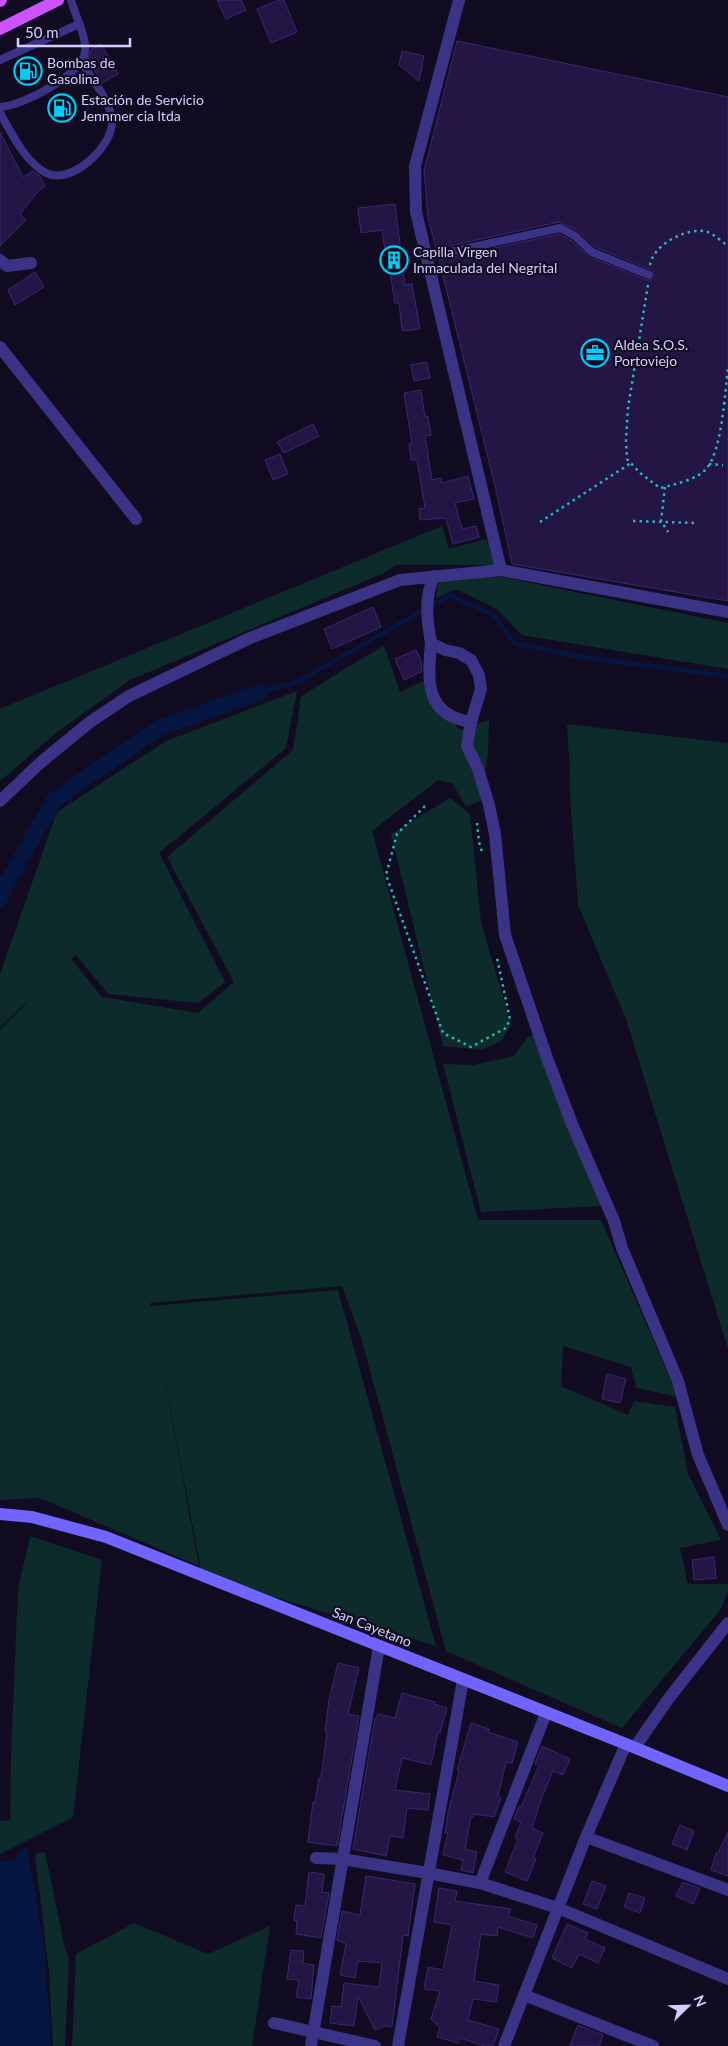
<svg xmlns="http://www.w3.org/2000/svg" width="728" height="2046" font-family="Lato,sans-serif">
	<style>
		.green { fill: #0e2b2c }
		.water { fill: #051741 }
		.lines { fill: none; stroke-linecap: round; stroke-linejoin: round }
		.stream { stroke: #051741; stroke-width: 4.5 }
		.canal { stroke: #051741; stroke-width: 16 }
		.building { fill: #231644; stroke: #3b2672 }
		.path { stroke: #24babb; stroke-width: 2.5; stroke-dasharray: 2.5 4; stroke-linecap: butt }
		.service { stroke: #3b3385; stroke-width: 8 }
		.minor { stroke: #3b3385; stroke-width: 12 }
		.secondary { stroke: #7264ff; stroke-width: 12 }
		.primary { stroke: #cb54ff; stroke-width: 12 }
		.labels { text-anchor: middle; stroke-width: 4.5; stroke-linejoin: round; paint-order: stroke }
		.poi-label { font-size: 14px; fill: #d6cdff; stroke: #110c22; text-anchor: start }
		.street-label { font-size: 14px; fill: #d6cdff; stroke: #110c22 }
	</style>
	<rect width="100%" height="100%" fill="#110c22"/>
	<g class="green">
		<path d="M442,526L449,549L486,539L495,565H396L382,574L130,680L56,733L0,781V709Z"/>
		<path d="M439,577H502L728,623V669L522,635L497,609L456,589L436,598Z"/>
		<path d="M384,646L400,692L423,681L437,705L460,730L489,720L488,751L482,800L466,807L453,784L438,780L372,831L478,1220H601L678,1397L636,1388L631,1367L563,1346L561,1386L628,1415L634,1401L675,1407L688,1473L721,1540L680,1548L688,1584H728V1591L721,1609L622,1728L446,1651L362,1341L342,1286L150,1303L151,1306L338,1290L436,1646L202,1575L156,1333L199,1566L40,1498L0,1500V1030L37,993L0,1027V974L57,812L166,741L297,691L286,748L159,853L225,982L198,1003L108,994L76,955L71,959L102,997L198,1013L234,982L167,857L293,750L301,697L344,669Z"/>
		<path d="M567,724L728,743V1349L626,1019L578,905L569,783L570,775Z"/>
		<path d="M450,798L470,814L481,922L511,1025L501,1041L481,1050L443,1046L391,834Z"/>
		<path d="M539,1032L601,1206L481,1212L443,1064L473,1065L514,1056L527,1038Z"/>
		<path d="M30,1536L102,1560L73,1817L0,1854V1821L10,1820L11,1756L18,1589Z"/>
		<path d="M45,1852L65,1949L69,1959L65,2046H53L49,1972L35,1854Z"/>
		<path d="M134,1923L208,1954L270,1926L252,2046H72L76,1954Z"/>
	</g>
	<path class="water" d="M26,1846C41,1911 49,1979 50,2046H0V1862L14,1860Z"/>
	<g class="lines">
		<path class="stream" d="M260,692L299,681L450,595L495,616L514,643L581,657L728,676"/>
		<path class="canal" d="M0,900L4,888L54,800L159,728L260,692"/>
	</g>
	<g class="building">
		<path d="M217,0H241L246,10L226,19Z"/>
		<path d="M279,0H284L297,32L271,43L257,9Z"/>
		<path d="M457,41L728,97V601L512,564L496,490L439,260L559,234L572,241L590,257L647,280H652L655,275L651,270L595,247L578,231L559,222L436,249L428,217L424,171Z"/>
		<path d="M101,44L118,74L102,83L88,59L91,50Z"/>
		<path d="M402,51L424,56L419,81L399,65Z"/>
		<path d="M0,132L23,177L33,171L40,176L45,186L39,190L20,214L26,220L0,246Z"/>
		<path d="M395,204L405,285L412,284L420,329L402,331L399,303H395L390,273H388L382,230L361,233L358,208Z"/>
		<path d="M35,272L44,287L15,305L8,290Z"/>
		<path d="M427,362L430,378L414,381L411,365Z"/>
		<path d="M421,390L425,417L428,416L431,435L425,436L432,480L441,478L442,483L468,476L474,499L455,503L462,529L476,526L479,537L453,544L446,518L420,520L419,509L425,508L417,460H411L409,444H412L404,393Z"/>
		<path d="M313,424L319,436L284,453L277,442Z"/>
		<path d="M280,454L288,474L273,480L265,460Z"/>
		<path d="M373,607L381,627L332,649L324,629Z"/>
		<path d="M416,650L422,663L421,672L404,680L395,659Z"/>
		<path d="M607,1374L626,1379L620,1403L602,1399Z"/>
		<path d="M714,1557L716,1578L694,1580L692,1560Z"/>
		<path d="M338,1663L359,1668L348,1714L359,1716L337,1846L308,1842L313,1802L315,1803L319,1778H321L327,1733L325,1732L329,1699Z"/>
		<path d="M402,1693L435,1702L434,1704L447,1708L440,1733L438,1732L431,1765L402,1758L395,1790L430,1794L428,1810L407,1808L403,1838L390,1836L386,1856L353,1849L375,1718L376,1719L378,1714L395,1718Z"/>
		<path d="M471,1723L489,1729L488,1732L518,1742L512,1763L506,1762L498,1797L501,1798L494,1817L474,1814L473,1817H471L465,1849L477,1852L473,1873L461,1870L463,1860L443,1855L448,1833H445L448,1813L459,1771L457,1770Z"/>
		<path d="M542,1746L570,1759L563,1775L553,1771L541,1800L532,1828L543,1833L533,1858L536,1859L527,1881L505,1872L518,1839L515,1838L521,1822L514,1819L519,1806L521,1807L539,1765L535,1764Z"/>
		<path d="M680,1825L694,1831L687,1850L672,1844Z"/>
		<path d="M728,1832V1876L711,1870L716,1853H718Z"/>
		<path d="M309,1872L324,1874L322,1892L329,1893L321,1938L296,1934L297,1921L294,1920L296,1905L305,1906Z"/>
		<path d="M366,1876L415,1884L408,1936L403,1935L392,2027L385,2026L375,2030L358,1996L354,2026L330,2023L332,2006L341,2007L344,1983L379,1987L382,1963L358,1961L355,1978L340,1975L346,1944L337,1940L342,1911L360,1915Z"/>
		<path d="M592,1881L606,1886L597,1909L583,1904Z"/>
		<path d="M683,1882L700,1888L693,1904L676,1896Z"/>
		<path d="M439,1888L457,1891L455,1901L511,1909L508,1916L537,1925L533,1938L498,1927L497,1936L481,1934L474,1981L499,1985L496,2002L473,1999L468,2020L499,2029L493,2046H484L460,2038L458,2043L437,2037L440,2028L431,2019L440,1991L424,1989L428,1967L443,1970L452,1925L434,1922Z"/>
		<path d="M629,1893L645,1898L640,1913L624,1907Z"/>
		<path d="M567,1924L588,1933L585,1939L605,1948L598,1963L579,1954L572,1968L552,1958Z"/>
		<path d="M291,1950L304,1951L303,1963L314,1965L311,1999L296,1997L299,1980L287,1979Z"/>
		<path d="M578,2025L603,2035L599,2046H570Z"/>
	</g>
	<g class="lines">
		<g class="path">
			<path d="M650,265C653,244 689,226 708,232C715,235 722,242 728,246"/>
			<path d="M648,285L628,408L626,440L627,459L640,473L660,488C673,485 698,479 706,469C722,452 725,392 728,367"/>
			<path d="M723,403L728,405"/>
			<path d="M709,464L723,465"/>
			<path d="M665,487L661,521L668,532"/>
			<path d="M633,521L698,523"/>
			<path d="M540,522L631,463"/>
			<path d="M425,806L397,834L386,875L443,1033L471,1047L506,1028L510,1019L497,958"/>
			<path d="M477,823L479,842L482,852"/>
		</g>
		<g class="service">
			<path d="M0,60L79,24"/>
			<path d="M0,107C22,106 82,75 85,52C87,37 75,15 71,0"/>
			<path d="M0,113C11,132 25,162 46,173C71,186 114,146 112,120C110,100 92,80 82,63"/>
			<path d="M427,257L560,228L575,236L592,252L649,275"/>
		</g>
		<g class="minor">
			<path d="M459,0L415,166L416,212L501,570"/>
			<path d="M0,260L7,266L31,263"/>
			<path d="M0,347L136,519"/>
			<path d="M434,576C424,598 427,620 431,643L445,650L459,653L471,660L479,675L481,689L471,722L467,746L478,769L489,805L495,834L505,935L547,1058L572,1124L614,1221L622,1248L678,1381L698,1455L728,1525"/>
			<path d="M431,643C428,680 424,715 471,722"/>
			<path d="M0,801L40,763L90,722L129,696L250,638L400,580L501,570L728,612"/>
			<path d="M635,1747L669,1698L728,1623"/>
			<path d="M586,1837L728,1890"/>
			<path d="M316,1858L342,1859L428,1873L480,1883L558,1908L728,1979"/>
			<path d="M480,1883L546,1713"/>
			<path d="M524,1995L653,2046"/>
			<path d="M274,2023L375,2046"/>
			<path d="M311,2046L379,1646"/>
			<path d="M398,2046L463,1680"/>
			<path d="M504,2046L586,1837L626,1744"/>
		</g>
		<path class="secondary" d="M0,1514L32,1517L106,1537L626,1744L728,1786"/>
		<g class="primary">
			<path d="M0,1L1,0"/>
			<path d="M0,29L58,0"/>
		</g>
	</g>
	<defs>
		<g id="fuel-ring" transform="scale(1.4375)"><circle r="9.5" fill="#110c22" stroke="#00cef8" stroke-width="1.5"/><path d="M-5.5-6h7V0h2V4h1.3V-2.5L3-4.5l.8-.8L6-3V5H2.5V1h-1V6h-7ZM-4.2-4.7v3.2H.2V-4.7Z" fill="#00cef8"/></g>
		<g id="building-ring" transform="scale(1.4375)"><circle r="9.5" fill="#110c22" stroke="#00cef8" stroke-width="1.5"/><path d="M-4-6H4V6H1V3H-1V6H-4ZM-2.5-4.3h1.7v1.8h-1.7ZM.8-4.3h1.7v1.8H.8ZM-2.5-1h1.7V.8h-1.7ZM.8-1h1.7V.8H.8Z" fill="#00cef8"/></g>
		<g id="office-ring" transform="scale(1.4375)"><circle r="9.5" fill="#110c22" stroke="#00cef8" stroke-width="1.5"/><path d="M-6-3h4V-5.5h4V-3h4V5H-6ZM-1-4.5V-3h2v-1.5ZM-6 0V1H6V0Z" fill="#00cef8"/></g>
	</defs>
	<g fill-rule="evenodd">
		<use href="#fuel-ring" x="28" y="71"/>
		<use href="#fuel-ring" x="62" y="108"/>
		<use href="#building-ring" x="394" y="260"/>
		<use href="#office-ring" x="595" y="353"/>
	</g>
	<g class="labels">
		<g class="poi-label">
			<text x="47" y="68">Bombas de<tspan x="47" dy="16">Gasolina</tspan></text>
			<text x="81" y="105">Estación de Servicio<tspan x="81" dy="16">Jennmer cia ltda</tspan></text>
			<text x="413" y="257">Capilla Virgen<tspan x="413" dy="16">Inmaculada del Negrital</tspan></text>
			<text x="614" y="350">Aldea S.O.S.<tspan x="614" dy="16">Portoviejo</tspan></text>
		</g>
		<g class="street-label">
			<text transform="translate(372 1627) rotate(22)" y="5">San Cayetano</text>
		</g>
	</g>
	<g transform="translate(688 2006) rotate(67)" stroke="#110c22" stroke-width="4" paint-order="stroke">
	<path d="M0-4L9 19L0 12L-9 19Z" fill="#d6cdff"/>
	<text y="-8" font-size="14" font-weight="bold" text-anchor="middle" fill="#d6cdff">N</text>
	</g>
	<path d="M18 38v8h112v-8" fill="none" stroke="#d6cdff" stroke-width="2.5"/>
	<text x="25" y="38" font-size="15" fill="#d6cdff" stroke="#110c22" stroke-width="4" paint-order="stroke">50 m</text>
</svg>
